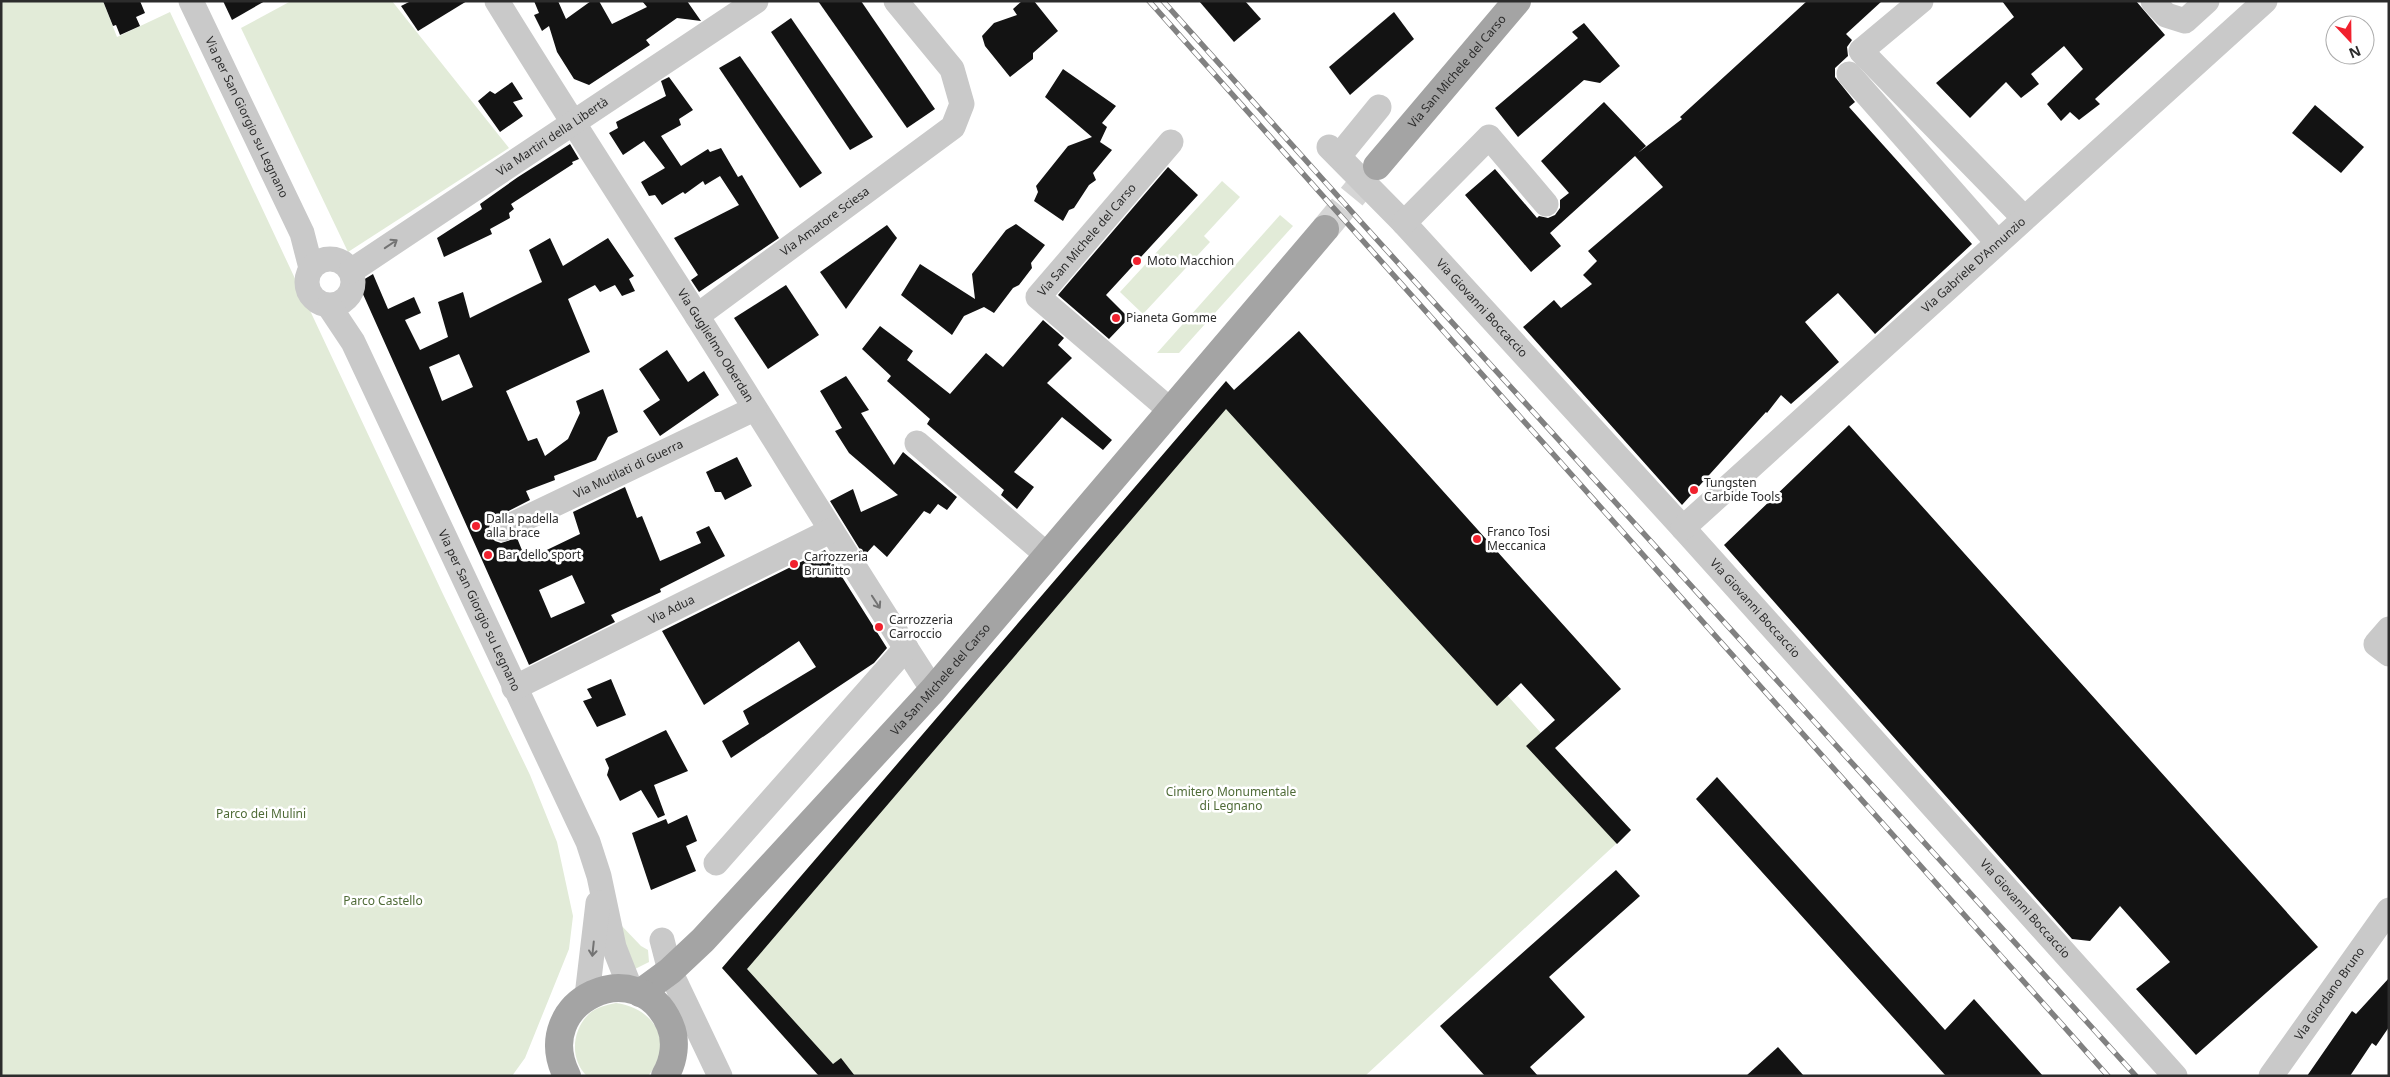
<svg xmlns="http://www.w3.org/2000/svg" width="2390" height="1077" font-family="'Noto Sans',sans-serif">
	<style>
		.green { fill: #e2ebd8 }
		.building { fill: #131313; fill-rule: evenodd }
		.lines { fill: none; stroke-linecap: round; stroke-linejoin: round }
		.major-tunnel { stroke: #d5d5d5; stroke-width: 28; stroke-dasharray: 28 14; stroke-linecap: butt }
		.minor { stroke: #c9c9c9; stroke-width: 25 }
		.major { stroke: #a4a4a4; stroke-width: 28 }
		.rail-casing { stroke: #818181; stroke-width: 5.5 }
		.rail { stroke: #fff; stroke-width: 4; stroke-dasharray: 11; stroke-linecap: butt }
		.oneway { stroke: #737373 }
		.poi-dot { fill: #f1212e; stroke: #fff; stroke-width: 2 }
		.labels { text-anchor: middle; stroke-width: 5; stroke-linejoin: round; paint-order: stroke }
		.street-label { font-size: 12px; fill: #2c2c2c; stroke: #fff }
		.poi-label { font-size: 12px; fill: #2c2c2c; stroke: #fff; text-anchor: start }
		.park-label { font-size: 12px; fill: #4f6b37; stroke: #fff }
	</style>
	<rect width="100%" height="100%" fill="#fff"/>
	<g class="green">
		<path d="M1,1H103L117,37L170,12L442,592L530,775L557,842L573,916L569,949L525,1058L512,1076H1Z"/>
		<path d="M291,1H392L509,148L348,252L241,28Z"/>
		<path d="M1222,181L1240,197L1204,236L1210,242L1143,314L1120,292Z"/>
		<path d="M1280,215L1293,226L1179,353H1157Z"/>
		<path d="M1226,381L1541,733L1631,830L1365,1076H819L722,968Z"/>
		<path d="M618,922L641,946L648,950L649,962L633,970Z"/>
		<path d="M616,1003C654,1008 676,1043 648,1076H587C569,1059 572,1029 590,1013C597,1007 607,1005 616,1003Z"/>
	</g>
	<g class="building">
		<path d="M103,1H140L145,13L136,17L140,26L120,35L116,25L113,26Z"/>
		<path d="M223,1H265L232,20Z"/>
		<path d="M411,1H467L418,31L401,6Z"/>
		<path d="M534,1H558L566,19L591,1H599L612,24L647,7L642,1H687L701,21L677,18L646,40L650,45L589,85L574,79L557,52L549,26L542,31L534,15L539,13Z"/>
		<path d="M818,1H861L935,109L907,128Z"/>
		<path d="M1022,1H1034L1058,31L1033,53V59L1010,77L985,46L982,36L994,23L1017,15L1013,9Z"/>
		<path d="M1199,1H1245L1261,19L1234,42Z"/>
		<path d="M1807,1H1882L1846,34L1852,40L1847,47L1848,56L1835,68V77L1855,102L1849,107L1972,244L1875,334L1838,293L1805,322L1839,362L1791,404L1781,395L1767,413L1766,412L1682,505L1523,327L1554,300L1561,308L1592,284L1583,275L1597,261L1588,251L1663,187L1635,156L1550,233L1561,246L1531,272L1465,195L1495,169L1537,218L1539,216L1548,218L1555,215L1560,208V200L1569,193L1541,161L1604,102L1646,146L1638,153L1682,119L1680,117Z"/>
		<path d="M2002,1H2136L2165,35L2095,99L2100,104L2079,120L2070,112L2061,121L2047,104L2083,69L2064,46L2031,74L2039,84L2021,98L2006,82L1970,118L1936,83L2014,17Z"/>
		<path d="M1394,12L1414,39L1350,95L1329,67Z"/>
		<path d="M791,18L873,137L850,150L771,32Z"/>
		<path d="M1584,23L1620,66L1600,83L1584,80L1518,137L1495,108L1578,38L1572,32Z"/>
		<path d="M740,56L822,173L800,188L719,68Z"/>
		<path d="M1063,69L1116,106L1102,123L1107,127L1100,142L1112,150L1093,173L1096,180L1089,185L1074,208L1069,210L1063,221L1034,201L1038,192L1036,186L1068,146L1092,137L1045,97Z"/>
		<path d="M669,77L693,110L679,119L681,125L661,136L681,166L708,149L710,152L721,148L738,177L742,175L779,238L699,292L691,280L698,275L674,238L739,205L720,176L705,185L703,181L685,194L683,192L662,205L655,195L649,196L641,182L665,168L644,141L623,155L609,133L618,128L616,122L666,96L661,81Z"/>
		<path d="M512,82L523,99L513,102L523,116L500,132L478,101L490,91L495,94Z"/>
		<path d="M2315,105L2364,147L2341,173L2292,133Z"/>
		<path d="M570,144L579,159L572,162L573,164L511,204L514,209L509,213L510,218L490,229L492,234L444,257L437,238L482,209L480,204L518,177Z"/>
		<path d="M1168,167L1198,195L1106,295L1129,318L1109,339L1058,295Z"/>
		<path d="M1016,224L1045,245L1031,263L1032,268L1019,285L1013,288L994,313L984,307L964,316L952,335L901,295L920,264L975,299L972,274L1006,230Z"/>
		<path d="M887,225L897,238L846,309L820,272Z"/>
		<path d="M550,238L563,266L608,238L634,276L629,279L635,291L622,296L615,285L600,292L595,285L568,299L590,352L506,391L528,441L537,438L545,456L568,439L580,413L576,401L603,389L618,432L608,437L596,460L554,476L555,480L526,491L530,500L491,520L489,528L490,536L495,541L501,543L517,538L526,560L580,534L573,512L625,487L637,518L642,516L660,561L701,543L696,532L709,526L725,556L660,589L661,592L611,615L615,622L529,665L358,283L373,274L388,309L414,297L421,313L405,320L420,350L448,337L438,302L463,292L470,318L542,282L529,250ZM459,354L473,387L442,401L429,367ZM572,575L585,603L551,618L539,590Z"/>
		<path d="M786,285L819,335L768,369L734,318Z"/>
		<path d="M1043,320L1064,338L1058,345L1072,358L1047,383L1112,440L1103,450L1062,417L1014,472L1034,487L1017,509L1001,495L1004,490L927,424L930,419L887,381L891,376L862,349L880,326L913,351L907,360L950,394L986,353L1003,367Z"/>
		<path d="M1299,331L1621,689L1555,748L1631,830L1617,844L1526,746L1555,720L1521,683L1497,706L1226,409L747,969L833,1064L841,1058L855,1076H819L722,968L1226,381L1234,390Z"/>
		<path d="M667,350L688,382L704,371L719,395L660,436L643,411L660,400L639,369Z"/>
		<path d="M846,376L869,410L861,413L894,465L903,452L957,497L947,510L938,504L930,514L924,511L887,557L874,545L864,556L830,501L853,489L861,512L898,495L849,453L835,431L842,428L820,391Z"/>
		<path d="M1849,425L2318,947L2196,1055L2136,989L2170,962L2120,906L2090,941L2072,939L1724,545Z"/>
		<path d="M737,457L752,486L725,500L721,492H715L706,472Z"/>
		<path d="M825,550L887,648L874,663L731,758L722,741L749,724L743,711L816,667L799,641L704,705L662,631Z"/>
		<path d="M611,679L626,715L597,727L583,701L592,698L587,689Z"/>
		<path d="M666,730L688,771L654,785L665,815L658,818L641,790L620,801L607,775L609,768L605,759Z"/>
		<path d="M1717,777L1945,1030L1974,999L2043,1076H1946L1696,799Z"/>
		<path d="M687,815L697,841L686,846L696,871L651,890L632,833L666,819L668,824Z"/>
		<path d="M1616,870L1640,896L1549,977L1585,1017L1530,1067L1538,1076H1485L1440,1026Z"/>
		<path d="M2389,978V1027L2376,1046L2372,1043L2350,1076H2307L2352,1011L2356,1014Z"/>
		<path d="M1778,1047L1804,1076H1746Z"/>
	</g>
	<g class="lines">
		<path class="major-tunnel" d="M1325,229L1377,166"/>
		<g class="minor">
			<path id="s1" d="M191,1L302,233L311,268"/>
			<path id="s2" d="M497,1C562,107 630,211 697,316C776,440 852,566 933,690"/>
			<path d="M1921,1L1861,51L2024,218"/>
			<path d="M2153,1L2166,15L2185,21L2207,1"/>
			<path d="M1849,74L1997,242"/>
			<path id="s3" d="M1329,147L1404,223L1683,528L2175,1076"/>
			<path d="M1339,156L1379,107"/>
			<path d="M1404,223L1489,137L1546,204"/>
			<circle cx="330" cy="282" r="23"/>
			<path id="s4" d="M351,271L756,1"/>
			<path id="s5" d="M329,306L353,342L588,842L599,876L614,947L631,990"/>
			<path id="s6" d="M697,316L953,127L962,104L952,69L896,1"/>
			<path id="s7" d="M1170,410L1038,297L1171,142"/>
			<path d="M917,443L1047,555"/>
			<path id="s8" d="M1683,528L2265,1"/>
			<path id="s9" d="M503,529L754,409"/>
			<path d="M2389,629L2376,644L2389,654"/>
			<path id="s10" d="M514,688L830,531"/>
			<path d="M716,863L906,648"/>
			<path d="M662,940L670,971L720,1076"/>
			<path d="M587,996L598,903"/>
			<path id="s11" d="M2271,1076L2389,910"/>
		</g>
		<g class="major">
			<path id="s12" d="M1377,166L1517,1"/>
			<path id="s13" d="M640,993L670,971L703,940L933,690L1325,229"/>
			<path d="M567,1076C529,1001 639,950 670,1025C677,1041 674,1061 665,1076"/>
		</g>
		<g class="rail-casing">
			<g id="rail">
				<path d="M1149,1L2108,1076"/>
				<path d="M1163,1L1361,222L2136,1076"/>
			</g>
		</g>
		<use href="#rail" class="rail"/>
	</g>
	<defs><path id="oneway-shaft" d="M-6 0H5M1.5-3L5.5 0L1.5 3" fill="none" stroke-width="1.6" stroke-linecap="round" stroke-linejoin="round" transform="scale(1.25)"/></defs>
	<g class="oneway">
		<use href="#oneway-shaft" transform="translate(391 244) rotate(-34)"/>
		<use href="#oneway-shaft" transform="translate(876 602) rotate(57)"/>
		<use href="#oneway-shaft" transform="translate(593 949) rotate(96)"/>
	</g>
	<g class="poi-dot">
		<circle cx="1137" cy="261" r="5"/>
		<circle cx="1116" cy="318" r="5"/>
		<circle cx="1694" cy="490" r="5"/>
		<circle cx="476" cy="526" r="5"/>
		<circle cx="1477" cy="539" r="5"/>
		<circle cx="488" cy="555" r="5"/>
		<circle cx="794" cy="564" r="5"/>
		<circle cx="879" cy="627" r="5"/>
	</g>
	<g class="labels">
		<g class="street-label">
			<text dy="4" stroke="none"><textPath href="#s12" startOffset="124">Via San Michele del Carso</textPath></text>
			<text dy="4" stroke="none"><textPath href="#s1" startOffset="129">Via per San Giorgio su Legnano</textPath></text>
			<text dy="4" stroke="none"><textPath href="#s4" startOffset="242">Via Martiri della Libertà</textPath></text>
			<text dy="4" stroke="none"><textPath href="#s6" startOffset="159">Via Amatore Sciesa</textPath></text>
			<text dy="4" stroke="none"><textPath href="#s7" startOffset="249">Via San Michele del Carso</textPath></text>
			<text dy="4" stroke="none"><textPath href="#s8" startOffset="392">Via Gabriele D'Annunzio</textPath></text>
			<text dy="4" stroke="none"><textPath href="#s3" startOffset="222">Via Giovanni Boccaccio</textPath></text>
			<text dy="4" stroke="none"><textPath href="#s2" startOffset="408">Via Guglielmo Oberdan</textPath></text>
			<text dy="4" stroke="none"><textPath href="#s9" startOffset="139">Via Mutilati di Guerra</textPath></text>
			<text dy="4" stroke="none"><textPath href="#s3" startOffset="628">Via Giovanni Boccaccio</textPath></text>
			<text dy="4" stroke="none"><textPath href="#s10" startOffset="176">Via Adua</textPath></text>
			<text dy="4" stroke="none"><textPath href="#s5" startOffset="340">Via per San Giorgio su Legnano</textPath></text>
			<text dy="4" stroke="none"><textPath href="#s13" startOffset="435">Via San Michele del Carso</textPath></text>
			<text dy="4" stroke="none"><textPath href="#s3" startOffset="1032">Via Giovanni Boccaccio</textPath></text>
			<text dy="4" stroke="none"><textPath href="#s11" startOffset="101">Via Giordano Bruno</textPath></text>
		</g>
		<g class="poi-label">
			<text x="1147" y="265">Moto Macchion</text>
			<text x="1126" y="322">Pianeta Gomme</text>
			<text x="1704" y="487">Tungsten<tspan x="1704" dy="14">Carbide Tools</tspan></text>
			<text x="486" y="523">Dalla padella<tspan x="486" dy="14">alla brace</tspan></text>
			<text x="1487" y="536">Franco Tosi<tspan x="1487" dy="14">Meccanica</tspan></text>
			<text x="498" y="559">Bar dello sport</text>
			<text x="804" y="561">Carrozzeria<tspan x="804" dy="14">Brunitto</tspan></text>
			<text x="889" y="624">Carrozzeria<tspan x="889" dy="14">Carroccio</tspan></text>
		</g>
		<g class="park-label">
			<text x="1231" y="796">Cimitero Monumentale<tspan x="1231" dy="14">di Legnano</tspan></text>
			<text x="261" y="818">Parco dei Mulini</text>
			<text x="383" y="905">Parco Castello</text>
		</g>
	</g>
	<rect width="2390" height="1077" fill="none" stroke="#2c2c2c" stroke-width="5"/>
	<g transform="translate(2350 40) rotate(158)"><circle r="24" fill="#ffffff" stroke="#ababab"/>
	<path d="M0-4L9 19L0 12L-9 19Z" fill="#f1212e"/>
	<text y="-8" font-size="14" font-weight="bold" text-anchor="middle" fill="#2c2c2c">N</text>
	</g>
</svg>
